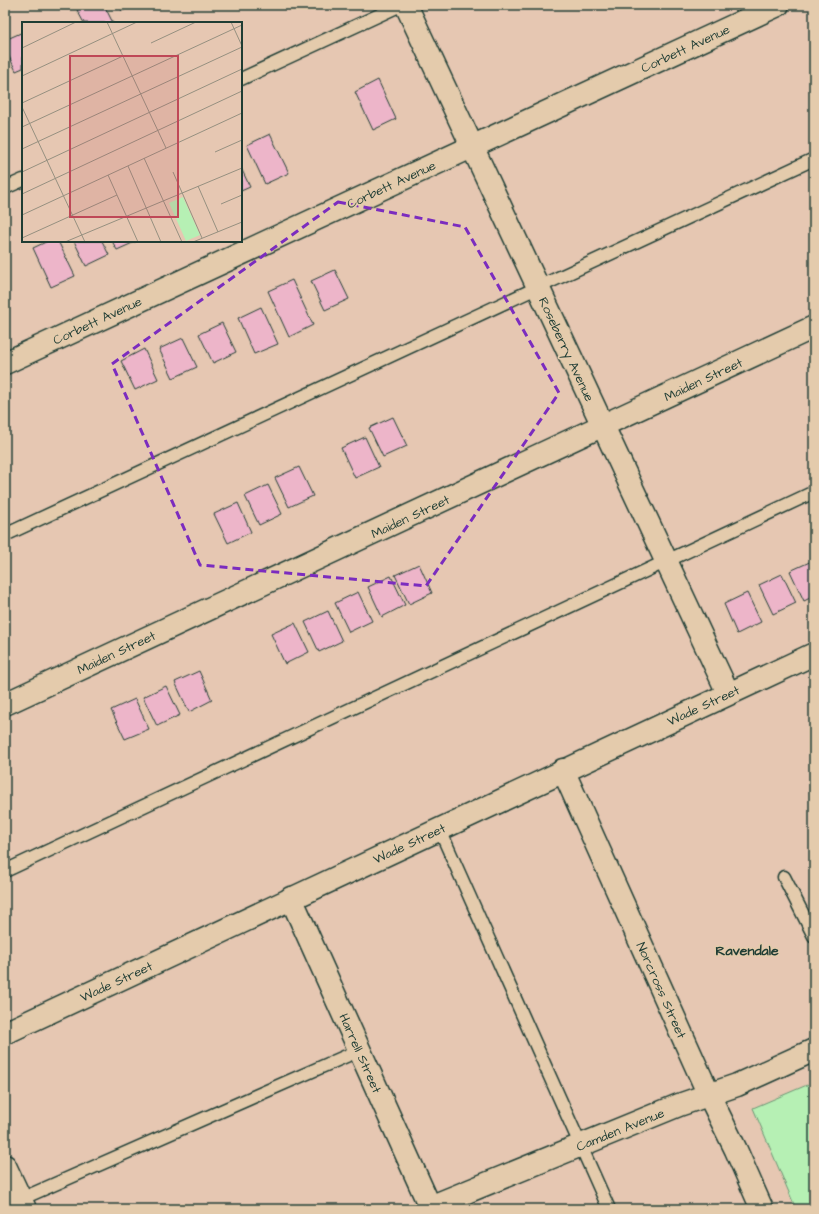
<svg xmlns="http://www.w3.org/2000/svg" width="819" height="1214" font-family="'Architects Daughter',sans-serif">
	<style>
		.green { fill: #b6f0b4; stroke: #6a9674 }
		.building { fill: #edb5c9; stroke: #1f3d34 }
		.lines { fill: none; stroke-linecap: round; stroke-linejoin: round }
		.service-casing { stroke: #1f3d34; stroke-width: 15 }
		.minor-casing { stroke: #1f3d34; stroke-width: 25 }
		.service { stroke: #e4cbac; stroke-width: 12 }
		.minor { stroke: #e4cbac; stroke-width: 22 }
		.marked { fill: none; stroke: #7b2cbf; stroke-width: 3; stroke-dasharray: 8 5; stroke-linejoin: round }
		.labels { text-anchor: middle; stroke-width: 3.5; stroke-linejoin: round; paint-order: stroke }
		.street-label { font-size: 13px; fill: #1f3d34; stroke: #e4cbac }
		.neighbourhood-label { font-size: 14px; font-weight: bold; fill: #1f3d34; stroke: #e4cbac }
		.inset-road { fill: none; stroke: #969080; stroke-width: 1 }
		.view { fill: #bf4857; fill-opacity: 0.15; stroke: #bf4857; stroke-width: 2 }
		.inset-edge { fill: none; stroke: #1f3d34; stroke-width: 2 }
	</style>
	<rect width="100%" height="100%" fill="#e6c7b2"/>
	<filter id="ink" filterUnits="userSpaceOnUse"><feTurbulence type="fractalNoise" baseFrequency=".025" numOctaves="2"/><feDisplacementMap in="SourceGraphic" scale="8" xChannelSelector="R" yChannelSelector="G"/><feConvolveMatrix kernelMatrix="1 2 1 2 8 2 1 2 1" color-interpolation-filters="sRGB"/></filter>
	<g filter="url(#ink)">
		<path class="green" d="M814,1082V1209H796L753,1108Z"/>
		<g class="building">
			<path d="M87,5H104L113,23H84L77,10Z"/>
			<path d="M119,5H135L122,11Z"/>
			<path d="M23,32V68L16,71L5,48V40Z"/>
			<path d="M378,80L396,119L373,130L355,92Z"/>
			<path d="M270,134L289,173L265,184L247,145Z"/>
			<path d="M241,168L250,187L241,191Z"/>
			<path d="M48,241H58L75,276L51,287L33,248Z"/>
			<path d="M74,241H102L109,255L86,266Z"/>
			<path d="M112,241H137L117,250Z"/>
			<path d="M335,270L349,299L325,310L311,281Z"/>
			<path d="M292,280L313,325L289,337L268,291Z"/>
			<path d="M261,307L278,344L254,354L238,318Z"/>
			<path d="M222,323L236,352L213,363L199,334Z"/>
			<path d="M183,338L197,367L173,378L159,349Z"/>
			<path d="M144,349L158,379L135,390L121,361Z"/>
			<path d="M393,417L407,446L383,457L369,428Z"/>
			<path d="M365,437L379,467L355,478L341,448Z"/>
			<path d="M299,467L313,496L289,507L275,478Z"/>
			<path d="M268,485L282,514L259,525L245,496Z"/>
			<path d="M238,503L251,532L228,543L214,514Z"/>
			<path d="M814,560V596L804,601L790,571Z"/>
			<path d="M419,564L432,593L409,604L395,575Z"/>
			<path d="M782,574L796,603L773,614L759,585Z"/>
			<path d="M391,576L405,605L382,617L368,587Z"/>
			<path d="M358,592L372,621L349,632L335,603Z"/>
			<path d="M747,593L761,622L737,634L724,604Z"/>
			<path d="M328,611L342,641L319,652L305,622Z"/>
			<path d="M295,623L309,652L285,664L271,634Z"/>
			<path d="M199,671L212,700L189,712L175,682Z"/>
			<path d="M166,686L180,715L157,726L143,697Z"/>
			<path d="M135,699L149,729L125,739L111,710Z"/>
		</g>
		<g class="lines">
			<g class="service-casing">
				<g id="service">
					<path d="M241,79L401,5"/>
					<path d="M5,188L23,180"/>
					<path d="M5,535L814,159"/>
					<path d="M439,828L609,1209"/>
					<path d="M5,871L814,492"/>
					<path d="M784,877L814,936"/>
					<path d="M5,1206L360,1050"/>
				</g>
			</g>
			<g class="minor-casing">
				<g id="minor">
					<path d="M406,5L728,693"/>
					<path d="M5,363L778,5"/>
					<path d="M5,704L814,327"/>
					<path d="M563,770L709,1095L736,1150L762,1209"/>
					<path d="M291,898L431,1209"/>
					<path d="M5,1033L814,654"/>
					<path d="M5,1166L25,1209"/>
					<path d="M425,1209L679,1105L737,1085L814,1050"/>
				</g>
			</g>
			<use href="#service" class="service"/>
			<use href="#minor" class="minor"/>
		</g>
	</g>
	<path class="marked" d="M338,202L465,227L559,393L426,586L200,565L112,364Z"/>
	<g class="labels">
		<g class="street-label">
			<text transform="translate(685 48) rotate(-25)" y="5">Corbett Avenue</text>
			<text transform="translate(391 184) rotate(-25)" y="5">Corbett Avenue</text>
			<text transform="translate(97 320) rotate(-25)" y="5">Corbett Avenue</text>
			<text transform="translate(567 349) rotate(65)" y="5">Roseberry Avenue</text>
			<text transform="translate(703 379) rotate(-25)" y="5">Maiden Street</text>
			<text transform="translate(410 516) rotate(-25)" y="5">Maiden Street</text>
			<text transform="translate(116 652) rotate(-25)" y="5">Maiden Street</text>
			<text transform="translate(703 705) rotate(-25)" y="5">Wade Street</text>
			<text transform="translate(409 843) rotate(-25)" y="5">Wade Street</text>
			<text transform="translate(116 981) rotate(-25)" y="5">Wade Street</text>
			<text transform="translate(662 990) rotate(66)" y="5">Norcross Street</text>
			<text transform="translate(361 1053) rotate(66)" y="5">Harrell Street</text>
			<text transform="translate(620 1129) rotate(-22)" y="5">Camden Avenue</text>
		</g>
		<g class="neighbourhood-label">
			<text x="747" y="955">Ravendale</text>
		</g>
	</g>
	<g transform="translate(22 22)">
		<rect width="220" height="220" fill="#e6c7b2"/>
		<path d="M161,175L178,213L164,219L147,181Z" fill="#b6f0b4"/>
		<path class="inset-road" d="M85,0L144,126M209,0L220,24M129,21L174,0M0,26L54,0M0,54L115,0M0,81L101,34M0,85L63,220M0,105L220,3M0,127L220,25M193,130L220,118M122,136L160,220M106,144L139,220M0,150L220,47M151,150L180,216M86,153L116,220M176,164L196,210M0,172L220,69M199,182L220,173M0,193L220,91M0,216L95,173M43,220L220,146M171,220L220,200"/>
		<path class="view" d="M48,34H156V195H48Z"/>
		<rect width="220" height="220" class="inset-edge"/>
	</g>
	<rect width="819" height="1214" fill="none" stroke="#e4cbac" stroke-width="20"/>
	<rect x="10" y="10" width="799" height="1194" fill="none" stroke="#1f3d34" stroke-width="1.5" filter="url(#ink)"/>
</svg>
